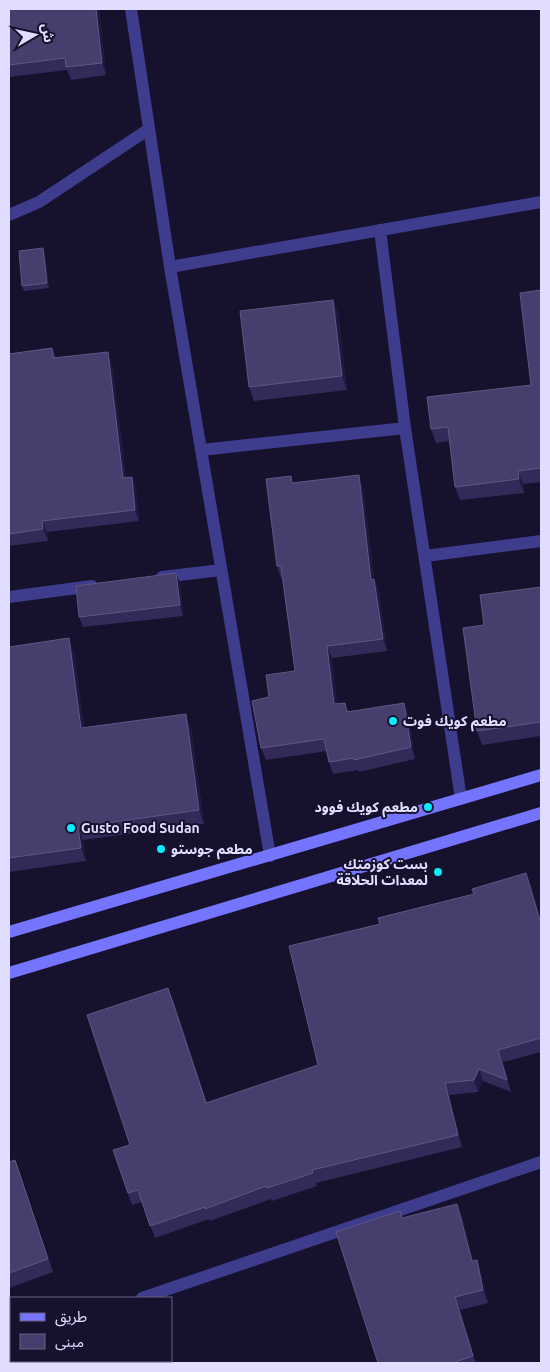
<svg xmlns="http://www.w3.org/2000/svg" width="550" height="1372" font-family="Ubuntu,'Noto Sans Arabic',sans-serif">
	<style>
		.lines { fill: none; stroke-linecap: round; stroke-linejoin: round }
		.street { stroke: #3e3c8c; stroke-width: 12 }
		.secondary { stroke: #7574ff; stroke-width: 12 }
		.wall { fill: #332a5a }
		.shaded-wall { fill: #201841 }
		.building { fill: #463e6c; stroke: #5e5783 }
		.poi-dot { fill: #09ebff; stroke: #16112d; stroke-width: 2 }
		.labels { text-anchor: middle; stroke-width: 4; stroke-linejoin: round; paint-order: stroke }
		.poi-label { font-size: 14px; font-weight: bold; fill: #e0ddff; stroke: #16112d; text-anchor: start }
	</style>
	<rect width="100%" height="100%" fill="#16112d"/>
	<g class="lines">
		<g class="street">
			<path d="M131,9L170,267L270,856"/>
			<path d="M9,215L39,202L149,129"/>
			<path d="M380,230L405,428L461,799"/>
			<path d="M170,267L541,202"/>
			<path d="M201,450L405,428"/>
			<path d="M425,556L541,541"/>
			<path d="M162,577L221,570"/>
			<path d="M9,597L92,586"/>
			<path d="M142,1298L541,1162"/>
			<path d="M9,1344L11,1343"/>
		</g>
		<g class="secondary">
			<path d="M9,932L541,775"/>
			<path d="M9,973L541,813"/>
		</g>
	</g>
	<g class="wall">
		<path d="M9,9H99L106,75L71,80L67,70L9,77Z"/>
		<path d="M45,254L49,288L24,291L22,286Z"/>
		<path d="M541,290V482L523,484L524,493L460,500L455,487L449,441L436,443L431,429L531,385Z"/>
		<path d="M333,300L338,314L347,390L254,401L249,387Z"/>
		<path d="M52,348L56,358L112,364L126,478L132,477L136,489L139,521L47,532L48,541L9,546V354Z"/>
		<path d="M293,483L363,487L374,579L379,591L387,651L332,658L337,704L349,711L409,715L415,759L359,772L358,770L333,774L329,762L327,751L266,760L261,748L269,697L295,671L282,578H281L277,566Z"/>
		<path d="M180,583L183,616L83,627L79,617Z"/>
		<path d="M541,587V736L482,745L477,731L484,625Z"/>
		<path d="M9,647L74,652L84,728H191L204,824L83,840L86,861L9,872Z"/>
		<path d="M526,873L531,886L541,921V1052L503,1062L511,1092L483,1081L478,1092L449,1095L462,1147L316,1183L317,1186L272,1201L271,1199L210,1221L209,1219L155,1238L142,1202L132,1205L113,1150L130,1145L173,1000L207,1103L318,1065L380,924L474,894Z"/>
		<path d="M9,1162L20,1173L53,1272L9,1288Z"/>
		<path d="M462,1216L473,1261L477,1260L481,1272L488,1303L460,1310L476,1363H378L403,1218Z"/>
	</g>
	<g class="shaded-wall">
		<path d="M96,9H99L106,75L102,63Z"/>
		<path d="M43,248L45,254L49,288L47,283Z"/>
		<path d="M333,300L338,314L347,390L342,376Z"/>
		<path d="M108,352L112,364L127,490L123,478Z"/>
		<path d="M518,471L523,484L524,493L519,479Z"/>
		<path d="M359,475L363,487L376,592L371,580Z"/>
		<path d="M132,477L136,489L139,521L135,510Z"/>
		<path d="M42,521L47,532L48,541L43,529Z"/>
		<path d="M176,573L180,583L183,616L180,605Z"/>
		<path d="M374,579L379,591L387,651L383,639Z"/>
		<path d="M69,638L74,652L86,742L81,728Z"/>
		<path d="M327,646L332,658L339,716L334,704Z"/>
		<path d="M404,703L409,715L415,759L411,747Z"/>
		<path d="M186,714L191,728L204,824L199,810Z"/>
		<path d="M78,827L83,840L86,861L81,848Z"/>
		<path d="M526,873L531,886L541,921V924Z"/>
		<path d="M498,1050L503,1062L511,1092L507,1080Z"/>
		<path d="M479,1069L483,1081L478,1092L474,1080Z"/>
		<path d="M445,1083L449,1095L462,1147L458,1135Z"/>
		<path d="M457,1204L462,1216L476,1274L472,1261Z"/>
		<path d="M477,1260L481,1272L488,1303L483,1290Z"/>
		<path d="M455,1297L460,1310L476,1363L473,1356Z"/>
	</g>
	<g class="building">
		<path d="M9,9H96L102,63L66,67L65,58L9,65Z"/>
		<path d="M43,248L47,283L22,286L19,251Z"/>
		<path d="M541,290V468L518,471L519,479L455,487L448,427L431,429L427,397L531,385L520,293Z"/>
		<path d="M333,300L342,376L249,387L240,311Z"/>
		<path d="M52,348L53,358L108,352L123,478L132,477L135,510L42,521L43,529L9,534V354Z"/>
		<path d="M359,475L371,580L374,579L383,639L327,646L334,704L345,703L347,712L404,703L411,747L354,760V758L329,762L324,739L261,748L252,701L269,697L266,675L295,671L281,566H277L266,479L291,476L292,483Z"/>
		<path d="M176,573L180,605L79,617L76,586Z"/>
		<path d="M541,587V722L477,731L463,628L484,625L480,595Z"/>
		<path d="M69,638L81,728L186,714L199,810L78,827L81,848L9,858V647Z"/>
		<path d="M526,873L541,924V1038L498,1050L507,1080L479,1069L474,1080L445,1083L458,1135L312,1170L313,1173L267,1188L266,1186L205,1209V1207L150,1226L138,1190L128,1193L113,1150L130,1145L87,1015L168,988L206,1103L318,1065L289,946L380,924L378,918L474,894L472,889Z"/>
		<path d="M15,1160L48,1259L9,1273V1162Z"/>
		<path d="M457,1204L472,1261L477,1260L483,1290L455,1297L473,1356L452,1363H378L336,1232L400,1211L402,1218Z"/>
		<path d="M57,1361H160L161,1363H58Z"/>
	</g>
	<g class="poi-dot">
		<circle cx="393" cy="721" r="5"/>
		<circle cx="428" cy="807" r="5"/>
		<circle cx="71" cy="828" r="5"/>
		<circle cx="161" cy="849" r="5"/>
		<circle cx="438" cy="872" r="5"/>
	</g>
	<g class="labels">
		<g class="poi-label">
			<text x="403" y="726">مطعم كويك فوت</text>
			<text x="418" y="812" text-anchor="end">مطعم كويك فوود</text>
			<text x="81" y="833">Gusto Food Sudan</text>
			<text x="171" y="854">مطعم جوستو</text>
			<text x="428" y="869" text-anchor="end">بست كوزمتك<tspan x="428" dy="16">لمعدات الحلاقة</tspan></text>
		</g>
	</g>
	<rect width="550" height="1372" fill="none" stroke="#e0ddff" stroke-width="20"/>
	<rect x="10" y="1297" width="162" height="65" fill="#16112d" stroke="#676381"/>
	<rect x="20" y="1313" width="25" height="8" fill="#7574ff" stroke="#676381"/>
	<text x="55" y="1322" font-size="15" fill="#e0ddff">طريق</text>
	<rect x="20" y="1334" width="25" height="15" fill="#463e6c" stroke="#676381"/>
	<text x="55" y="1347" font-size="15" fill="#e0ddff">مبنى</text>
	<g transform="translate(35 35) rotate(81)" stroke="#16112d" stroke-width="4" paint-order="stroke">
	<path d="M0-4L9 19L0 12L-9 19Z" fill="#e0ddff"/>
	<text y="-8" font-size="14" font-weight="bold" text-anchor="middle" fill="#e0ddff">ش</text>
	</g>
</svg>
